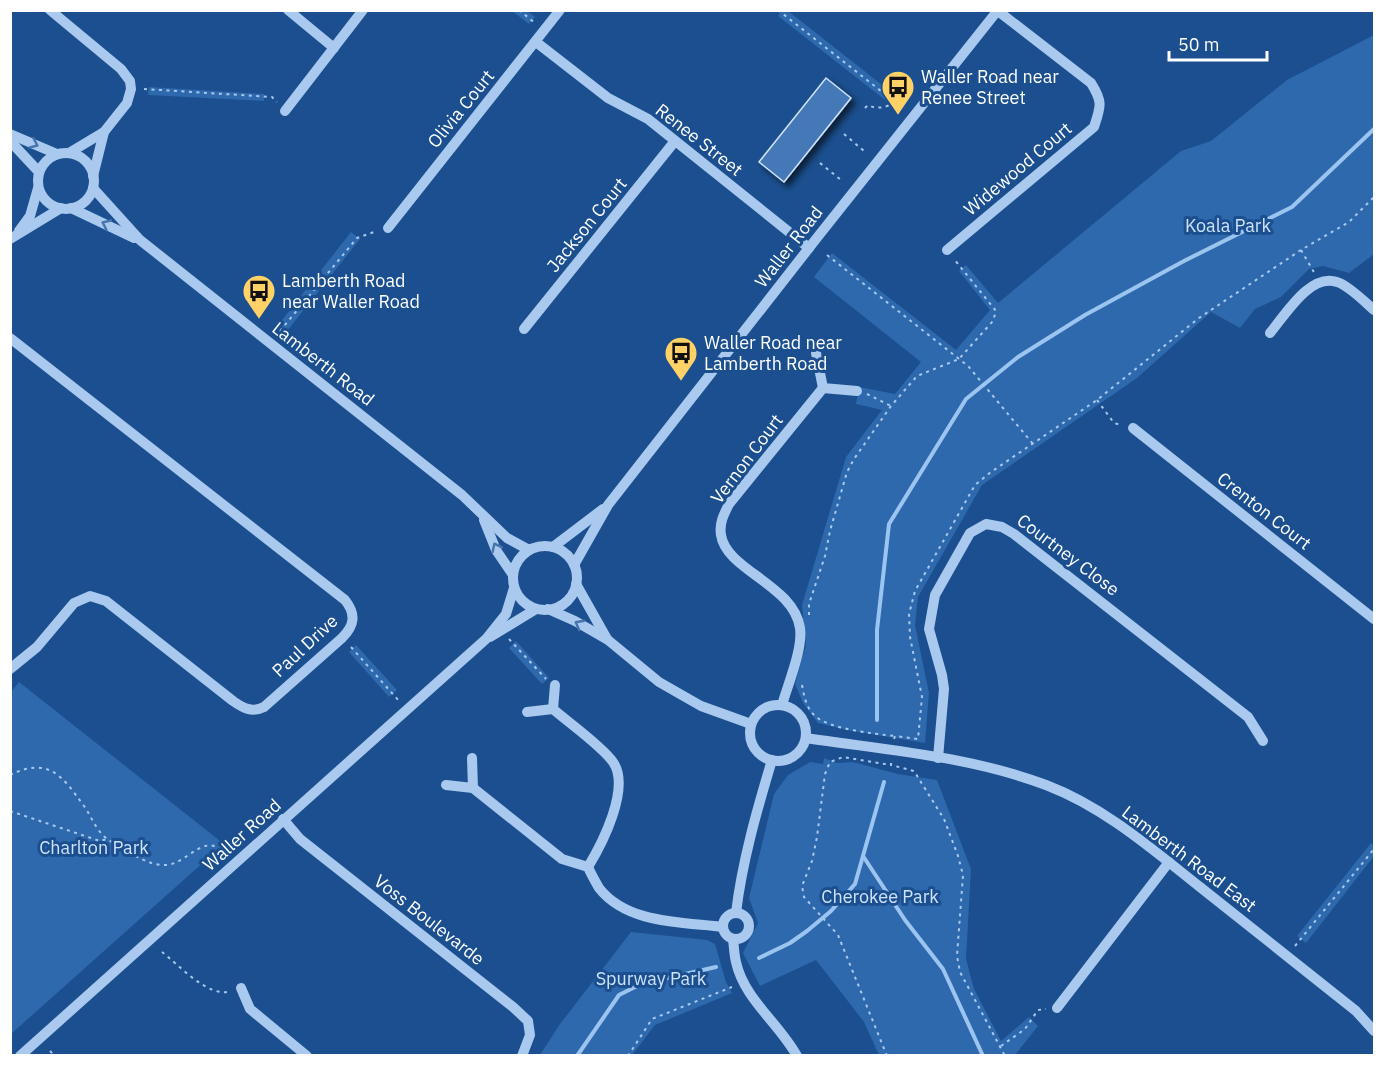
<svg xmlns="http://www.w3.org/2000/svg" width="1385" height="1066" font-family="'IBM Plex Sans',sans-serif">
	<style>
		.green { fill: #2e69ad }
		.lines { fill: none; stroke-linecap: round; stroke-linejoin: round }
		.stream { stroke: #9cc4f0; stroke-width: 4 }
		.building { fill: #4478b7; stroke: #cfe3fa; stroke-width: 1.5; filter: url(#shadow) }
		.path { stroke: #a9c9ee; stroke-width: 2; stroke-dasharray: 3 4.5; stroke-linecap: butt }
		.minor { stroke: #a9c9ee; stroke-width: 10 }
		.oneway { stroke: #4674ac }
		.labels { text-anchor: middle; stroke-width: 6; stroke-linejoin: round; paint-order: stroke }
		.poi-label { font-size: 18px; fill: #fff; stroke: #1b4f8f; text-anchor: start }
		.street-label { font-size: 18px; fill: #fff; stroke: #1b4f8f }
		.park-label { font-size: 18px; fill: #cfe3fa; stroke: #1b4f8f }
	</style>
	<defs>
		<filter id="shadow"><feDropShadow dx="4.5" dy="4.5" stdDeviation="3" flood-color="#0009"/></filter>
	</defs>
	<rect width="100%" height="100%" fill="#1b4f8f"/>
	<g class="green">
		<path d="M783,10L788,11L900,99L894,107L778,16Z"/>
		<path d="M512,11H527L535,17L529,24Z"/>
		<path d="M1374,35V254L1349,273L1323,266L1309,269L1281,297L1255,309L1240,328L1211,312L1137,378L982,485L918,597L915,625L929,693L925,743L847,730L818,723L803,703L795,684L806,645L802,605L846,457L882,410L856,404L859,387L895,394L921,362L814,277L832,253L956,350L990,310L959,271L966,265L998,303L1181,151L1211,141L1287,80Z"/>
		<path d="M149,87L264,94V101L148,95Z"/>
		<path d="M351,232L360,239L287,331L279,324Z"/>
		<path d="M516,641L549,678L542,684L509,648Z"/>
		<path d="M356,645L397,690L389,697L349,652Z"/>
		<path d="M19,682L224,844L11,1034L10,693Z"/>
		<path d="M824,758L837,763L853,762L898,774L937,780L971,869L966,959L974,989L1001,1041L1029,1017L1038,1026L1015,1055H879L864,1022L816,960L760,986L743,953L758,923L749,898L774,794L788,775L810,762L823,764Z"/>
		<path d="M1371,843L1374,846V856L1306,943L1297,936Z"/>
		<path d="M631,932L707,940L715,944L726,982L732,993L655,1025L632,1055H540L560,1024Z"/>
	</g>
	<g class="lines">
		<g class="stream">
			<path d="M877,720V630L889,524L966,399L1018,357L1085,315L1184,261L1292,207L1374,129"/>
			<path d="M863,856L905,920L943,969L983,1056"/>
			<path d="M759,958L790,943L807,931L831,911L855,884L884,782"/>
			<path d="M577,1056L619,995L641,984L716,967"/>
		</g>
	</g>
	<path class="building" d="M826,78L851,98L784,182L759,162Z"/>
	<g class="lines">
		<g class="path">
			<path d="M519,10L535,23"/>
			<path d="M778,10L900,106"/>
			<path d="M144,89L272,97L277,102"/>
			<path d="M865,108L868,105C878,110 885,107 895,103"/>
			<path d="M844,134L864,151"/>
			<path d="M820,163L841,180"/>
			<path d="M1301,250L1315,274"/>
			<path d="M827,255L968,366L1033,444"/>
			<path d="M280,331L357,238L377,231"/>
			<path d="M867,394L891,406"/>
			<path d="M1097,400L1114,423L1121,425"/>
			<path d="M809,615V604L825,556L830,531L847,472L854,459L891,406L917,376L959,359L993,321L996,311L954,259"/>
			<path d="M509,639L546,679"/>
			<path d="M351,647L399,701"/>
			<path d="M802,685C804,696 806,707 814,715C827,729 876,734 895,736"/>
			<path d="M894,739L895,736L918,739L922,697L910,637L909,614L915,591L975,485L991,472L1097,400L1199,318L1301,250L1349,222L1374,197"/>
			<path d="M891,763V765L914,771L944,819L958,856L963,875L957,956L960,972L1005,1056"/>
			<path d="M10,775C49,756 62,776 84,806C93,819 97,834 112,842C127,851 148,866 166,865C187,864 204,832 223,852"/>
			<path d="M10,811L100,841L107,839"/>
			<path d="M1295,946L1374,849"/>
			<path d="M162,952C179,965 209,999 231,991"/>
			<path d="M1001,1046L1025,1029L1038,1010L1046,1009"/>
			<path d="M50,1051L55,1056"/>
			<path d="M628,1056L652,1019L732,987"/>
			<path d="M887,1056L838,935L804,897L802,886L812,861L817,837L825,774L830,762L843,757L891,765"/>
		</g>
		<g class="minor">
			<path d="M50,10L121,69L130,81L131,89L127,103L104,132L69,153"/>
			<path d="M288,10L334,48"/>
			<path d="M536,42L608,98L648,119L809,248"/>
			<path d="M285,111L363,10"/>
			<path d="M10,134L57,154"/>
			<path d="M10,141L39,172"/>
			<circle cx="66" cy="181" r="28"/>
			<path d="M93,176L104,132"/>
			<path d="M93,188L140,240L462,495L507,538L529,550"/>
			<path d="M71,208L134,238"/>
			<path d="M388,228L560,10"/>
			<path d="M19,231L30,216L38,188"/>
			<path d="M10,239L61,208"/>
			<path d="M947,250L1094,127C1101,106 1103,102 1091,83L998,11"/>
			<path d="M524,329L675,141"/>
			<path d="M1270,333C1286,314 1310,273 1337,282C1348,285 1365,302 1374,310"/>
			<path d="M10,338L345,600C356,614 355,625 342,638L264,707C252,713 243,708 233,701L106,601L90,596L74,603L37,647L10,669"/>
			<path d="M816,353L823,388L857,391"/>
			<path d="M1133,428L1374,619"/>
			<path d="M484,520L496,550L513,575"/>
			<circle cx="545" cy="578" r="32"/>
			<path d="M553,547L603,509"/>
			<path d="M574,565L608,505L816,239L998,10"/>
			<path d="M576,584L607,639"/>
			<path d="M548,609L575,621L608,640L659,682L701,706L751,724"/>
			<path d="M490,637L536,609"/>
			<path d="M782,705C788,684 803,649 800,628C794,585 726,570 721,535C719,523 724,514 729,504L823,388"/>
			<circle cx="778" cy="733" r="28"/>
			<path d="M553,709C569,723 602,746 613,762C631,788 602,844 588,867"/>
			<path d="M527,712L553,709L555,685"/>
			<path d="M806,738C886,750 969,756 1046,785C1104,807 1152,849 1200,887C1252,928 1304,970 1356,1011L1374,1031"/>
			<path d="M472,758L473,788"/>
			<path d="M938,758L944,689L942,675L929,629L935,595L970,533L986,524L1002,527L1014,534L1248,717L1263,741"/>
			<path d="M446,785L473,788L562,859L588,867C591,874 595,881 599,888C627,924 682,922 723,927"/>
			<path d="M283,819L300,839L513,1007L528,1021L530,1035L522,1056"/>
			<path d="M736,913C742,862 757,810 772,760"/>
			<circle cx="736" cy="926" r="13"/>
			<path d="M733,939C734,946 734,954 736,962C744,999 779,1023 797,1056"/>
			<path d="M241,988L250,1009L307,1056"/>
			<path d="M1057,1008L1169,862"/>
			<path d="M20,1056L486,639L506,614L514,588"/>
		</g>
	</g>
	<defs><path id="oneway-chevron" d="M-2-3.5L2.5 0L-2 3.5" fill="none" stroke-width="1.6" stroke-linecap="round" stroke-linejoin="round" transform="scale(1.5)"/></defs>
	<g class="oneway">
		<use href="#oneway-chevron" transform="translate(34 144) rotate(24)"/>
		<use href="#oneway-chevron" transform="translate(106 224) rotate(-155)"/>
		<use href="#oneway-chevron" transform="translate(496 547) rotate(-116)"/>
		<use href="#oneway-chevron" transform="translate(579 624) rotate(-152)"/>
	</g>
	<defs>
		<g id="bus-pin" transform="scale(1.725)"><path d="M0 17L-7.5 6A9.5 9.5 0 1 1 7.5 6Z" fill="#ffd166" stroke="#1b4f8f"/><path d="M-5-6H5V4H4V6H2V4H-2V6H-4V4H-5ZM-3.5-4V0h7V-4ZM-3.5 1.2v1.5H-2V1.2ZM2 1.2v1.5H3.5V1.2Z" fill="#111"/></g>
	</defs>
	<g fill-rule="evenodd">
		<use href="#bus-pin" x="898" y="87"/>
		<use href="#bus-pin" x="259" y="291"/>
		<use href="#bus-pin" x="681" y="353"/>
	</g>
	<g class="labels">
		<g class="poi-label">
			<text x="921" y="83">Waller Road near<tspan x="921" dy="21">Renee Street</tspan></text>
			<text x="282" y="287">Lamberth Road<tspan x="282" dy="21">near Waller Road</tspan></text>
			<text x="704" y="349">Waller Road near<tspan x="704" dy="21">Lamberth Road</tspan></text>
		</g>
		<g class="street-label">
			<text transform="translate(461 109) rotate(-51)" y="6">Olivia Court</text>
			<text transform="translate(699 140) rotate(38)" y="6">Renee Street</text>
			<text transform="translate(1018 169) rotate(-40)" y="6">Widewood Court</text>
			<text transform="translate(587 225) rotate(-51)" y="6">Jackson Court</text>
			<text transform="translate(789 247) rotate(-52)" y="6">Waller Road</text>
			<text transform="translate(323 364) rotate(38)" y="6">Lamberth Road</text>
			<text transform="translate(747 459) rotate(-53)" y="6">Vernon Court</text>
			<text transform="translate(1264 511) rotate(38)" y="6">Crenton Court</text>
			<text transform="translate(1068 555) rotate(37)" y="6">Courtney Close</text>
			<text transform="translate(305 646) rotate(-43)" y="6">Paul Drive</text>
			<text transform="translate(242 835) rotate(-42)" y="6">Waller Road</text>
			<text transform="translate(1189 859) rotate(37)" y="6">Lamberth Road East</text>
			<text transform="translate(429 920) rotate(38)" y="6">Voss Boulevarde</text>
		</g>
		<g class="park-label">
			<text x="1228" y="232">Koala Park</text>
			<text x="94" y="854">Charlton Park</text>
			<text x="880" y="903">Cherokee Park</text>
			<text x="651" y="985">Spurway Park</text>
		</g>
	</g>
	<rect width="1385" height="1066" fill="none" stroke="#ffffff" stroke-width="24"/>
	<path d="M1169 51v9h98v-9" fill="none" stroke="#ffffff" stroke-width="3"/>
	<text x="1178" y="51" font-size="18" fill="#ffffff" stroke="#1b4f8f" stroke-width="4.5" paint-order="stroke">50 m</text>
</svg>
